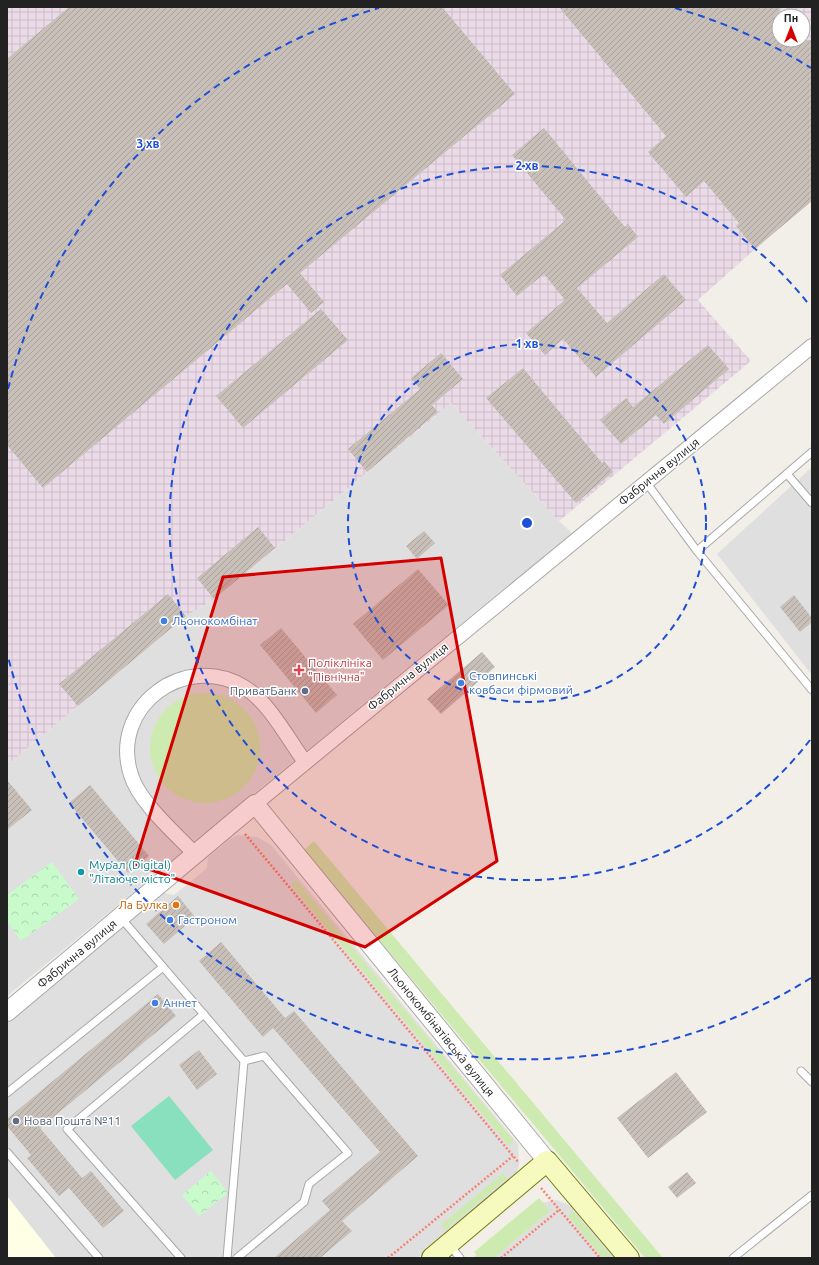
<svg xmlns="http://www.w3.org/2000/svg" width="819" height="1265" font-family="Ubuntu,sans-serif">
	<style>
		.residential { fill: #e0dfdf }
		.industrial { fill: url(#industrial-grid); fill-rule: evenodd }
		.education { fill: #ffffe5 }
		.grass { fill: #cdebb0 }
		.park { fill: url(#park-crowns) }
		.pitch { fill: #88e0be }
		.building { fill: url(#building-hatch) }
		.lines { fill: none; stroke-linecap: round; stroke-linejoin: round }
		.service-casing { stroke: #a9a9a9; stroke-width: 9 }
		.minor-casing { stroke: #a9a9a9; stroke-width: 16 }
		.tertiary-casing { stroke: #a9a9a9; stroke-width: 20 }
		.secondary-casing { stroke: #707d05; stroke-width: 22 }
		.path { stroke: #fa8072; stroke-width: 2.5; stroke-dasharray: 2 2; stroke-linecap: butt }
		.service { stroke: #fff; stroke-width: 7 }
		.minor { stroke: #fff; stroke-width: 14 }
		.tertiary { stroke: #fff; stroke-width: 18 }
		.secondary { stroke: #f7fabf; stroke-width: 20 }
		.marked { fill: #d40000; fill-opacity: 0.2; stroke: #d40000; stroke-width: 3; stroke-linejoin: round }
		.ring { fill: none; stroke: #1d4ed8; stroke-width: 2; stroke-dasharray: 7 5 }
		.shop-dot { fill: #3f7fe0; stroke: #fff; stroke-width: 1.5 }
		.health-dot { fill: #e0444e; stroke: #fff; stroke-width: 1.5 }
		.service-dot { fill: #5c6f8a; stroke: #fff; stroke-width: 1.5 }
		.culture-dot { fill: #0f9aa8; stroke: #fff; stroke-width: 1.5 }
		.food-dot { fill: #e8710a; stroke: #fff; stroke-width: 1.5 }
		.labels { text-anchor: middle; stroke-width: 3; stroke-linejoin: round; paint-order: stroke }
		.street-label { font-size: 12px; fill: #222; stroke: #fff }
		.shop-label { font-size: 12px; fill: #366cbe; stroke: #fff; text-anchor: start }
		.health-label { font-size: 12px; fill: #be3a42; stroke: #fff; text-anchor: start }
		.service-label { font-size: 12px; fill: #4e5e75; stroke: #fff; text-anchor: end }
		.culture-label { font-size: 12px; fill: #0d838f; stroke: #fff; text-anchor: start }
		.food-label { font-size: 12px; fill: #c56008; stroke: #fff; text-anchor: end }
		.centre { fill: #1d4ed8; stroke: #fff; stroke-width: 2 }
		.ring-label { font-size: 12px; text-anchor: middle; font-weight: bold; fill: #1d4ed8; stroke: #fff; stroke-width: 3; stroke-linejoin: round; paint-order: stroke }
	</style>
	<defs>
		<pattern id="industrial-grid" width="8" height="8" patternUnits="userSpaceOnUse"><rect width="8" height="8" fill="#ebdbe8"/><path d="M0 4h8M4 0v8" fill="none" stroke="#c9bcc7"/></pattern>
		<pattern id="park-crowns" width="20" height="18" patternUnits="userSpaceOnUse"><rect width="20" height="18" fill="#c8facc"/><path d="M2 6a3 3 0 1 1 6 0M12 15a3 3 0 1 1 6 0" fill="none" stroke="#acd6af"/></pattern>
		<pattern id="building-hatch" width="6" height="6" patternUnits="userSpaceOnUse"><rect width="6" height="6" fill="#c7bfb8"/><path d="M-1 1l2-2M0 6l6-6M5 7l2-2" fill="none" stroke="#aba49e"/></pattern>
	</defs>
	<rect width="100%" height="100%" fill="#f2efe9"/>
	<g class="residential">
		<path d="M451,403L559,521L572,533L7,996V765L186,616L214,599Z"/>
		<path d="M812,467V675L717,554Z"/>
		<path d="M238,835L257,837L271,845L518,1144L519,1165L516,1174L418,1258H7V1023L164,893L174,895L207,868L208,857L230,839Z"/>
		<path d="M557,1200L573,1207L617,1258H472L536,1204Z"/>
	</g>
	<path class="industrial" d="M7,7H812V201L755,249L698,300L751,361L559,521L451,403L214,599L186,616L7,765ZM779,16H803V40H779Z"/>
	<path class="education" d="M7,1196L56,1258H7Z"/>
	<g class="grass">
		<circle cx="205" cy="748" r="55"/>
		<path d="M314,841L663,1258H645L304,850Z"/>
		<path d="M296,880L514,1141L509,1146L291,885Z"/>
		<path d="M503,1173L507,1178L445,1230L441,1225Z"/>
		<path d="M539,1198L550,1211L494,1258H479L474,1252Z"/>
		<path d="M573,1211L612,1258H603L568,1216Z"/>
	</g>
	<g class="park">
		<path d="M52,862L79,899L21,941L7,921V895Z"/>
		<path d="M211,1171L228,1193L199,1216L182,1195Z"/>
	</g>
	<path class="pitch" d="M169,1096L213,1150L175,1180L131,1126Z"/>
	<g class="building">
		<path d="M69,7H442L515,94L300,273L324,302L311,313L287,284L43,488L7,445V59Z"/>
		<path d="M559,7H779V40H812V201L755,249L736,226L739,223L704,181L686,197L648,152L666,136Z"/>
		<path d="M544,128L625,227L628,224L638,237L577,288L607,323L664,274L686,300L596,377L563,339L545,355L526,333L565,300L544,274L517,296L500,275L566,220L512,155Z"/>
		<path d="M321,309L348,340L243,428L216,396Z"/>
		<path d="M708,345L729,369L664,424L656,415L621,444L600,420L626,398L633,407Z"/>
		<path d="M441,353L463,379L432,405L438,412L367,472L348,449L420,389L411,378Z"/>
		<path d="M523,368L602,463L604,461L613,472L576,503L486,398Z"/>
		<path d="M258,527L275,548L214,599L197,578Z"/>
		<path d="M424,531L435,543L417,559L406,546Z"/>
		<path d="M418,569L449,605L383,660L353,624Z"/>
		<path d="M168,594L186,616L78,706L59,684Z"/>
		<path d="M794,595L812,618V622L800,632L780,607Z"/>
		<path d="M281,628L337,695L316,713L260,645Z"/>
		<path d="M482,652L495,667L441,714L427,699Z"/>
		<path d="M7,780L32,810L7,830Z"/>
		<path d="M90,785L149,856L128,873L69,803Z"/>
		<path d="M178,896L195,917L164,944L146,924Z"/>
		<path d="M221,942L285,1018L294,1011L418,1156L342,1221L352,1231L320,1258H274L330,1210L322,1201L380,1152L273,1028L263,1037L199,961Z"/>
		<path d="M158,994L176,1016L40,1128L82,1178L91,1171L124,1211L103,1228L69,1188L59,1196L27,1158L31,1155L7,1126V1119Z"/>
		<path d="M199,1050L217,1074L197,1090L179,1065Z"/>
		<path d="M676,1072L707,1112L648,1158L617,1118Z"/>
		<path d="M687,1172L696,1183L677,1198L668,1187Z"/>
	</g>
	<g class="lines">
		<g class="service-casing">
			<g id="service">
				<path d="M812,452L697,551L812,690"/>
				<path d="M787,474L812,503"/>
				<path d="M646,482L697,551"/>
				<path d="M121,918L244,1061L227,1258"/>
				<path d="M801,1071L812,1082"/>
				<path d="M7,1093L163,967"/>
				<path d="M7,1152L99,1258"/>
				<path d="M449,1244L460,1258"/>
				<path d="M181,1258L67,1129L204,1014"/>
				<path d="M237,1258L304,1202L309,1184L348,1153L264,1056L244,1061"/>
				<path d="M733,1258L812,1195"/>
			</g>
		</g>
		<g class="minor-casing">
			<g id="minor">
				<path d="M255,804L812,346"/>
				<path d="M195,854C175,833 139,802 131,775C109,707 185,651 244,687C269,702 288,739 305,762"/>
			</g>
		</g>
		<g class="tertiary-casing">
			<path id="tertiary" d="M7,1012L255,804L547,1161"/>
		</g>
		<g class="secondary-casing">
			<path id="secondary" d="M432,1258L547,1161L629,1258"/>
		</g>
		<g class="path">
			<path d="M245,834L519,1163"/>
			<path d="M541,1188L600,1258"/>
			<path d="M388,1258L513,1156"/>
			<path d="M501,1258L559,1210"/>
		</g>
		<use href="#service" class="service"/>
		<use href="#minor" class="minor"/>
		<use href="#tertiary" class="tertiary"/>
		<use href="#secondary" class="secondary"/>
	</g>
	<path class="marked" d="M441,558L497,861L365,947L135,864L223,577Z"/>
	<g class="ring">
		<circle cx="527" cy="523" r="179"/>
		<path d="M810 740A357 357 0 1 1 810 306"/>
		<path d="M811 978A536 536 0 0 1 8 657M8 389A536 536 0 0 1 379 8M675 8A536 536 0 0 1 811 68"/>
	</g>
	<g class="shop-dot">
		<circle cx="164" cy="621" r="4"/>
		<circle cx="461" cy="683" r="4"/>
		<circle cx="170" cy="920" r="4"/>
		<circle cx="155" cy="1003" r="4"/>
	</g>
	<path class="health-dot" d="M297 664h4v4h4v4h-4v4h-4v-4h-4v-4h4z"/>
	<g class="service-dot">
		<circle cx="305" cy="691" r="4"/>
		<circle cx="16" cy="1121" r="4"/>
	</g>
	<circle class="culture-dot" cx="81" cy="872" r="4"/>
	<circle class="food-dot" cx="176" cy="905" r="4"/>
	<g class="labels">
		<g class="street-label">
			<text transform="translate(659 472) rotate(-39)" y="4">Фабрична вулиця</text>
			<text transform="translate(408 677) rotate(-39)" y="4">Фабрична вулиця</text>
			<text transform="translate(77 954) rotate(-40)" y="4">Фабрична вулиця</text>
			<text transform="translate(441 1032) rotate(51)" y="4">Льонокомбінатівська вулиця</text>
		</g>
		<g class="shop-label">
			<text x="172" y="625">Льонокомбінат</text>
			<text x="469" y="680">Стовпинські<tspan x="469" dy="14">ковбаси фірмовий</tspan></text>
			<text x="178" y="924">Гастроном</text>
			<text x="163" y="1007">Аннет</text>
		</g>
		<g class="health-label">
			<text x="308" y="667">Поліклініка<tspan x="308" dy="14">"Північна"</tspan></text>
		</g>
		<g class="service-label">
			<text x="297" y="695">ПриватБанк</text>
			<text x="24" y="1125" text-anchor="start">Нова Пошта №11</text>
		</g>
		<g class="culture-label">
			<text x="89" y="869">Мурал (Digital)<tspan x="89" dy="14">"Літаюче місто"</tspan></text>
		</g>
		<g class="food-label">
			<text x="168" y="909">Ла Булка</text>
		</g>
	</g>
	<circle cx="527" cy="523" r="6" class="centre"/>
	<g class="ring-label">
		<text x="148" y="148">3 хв</text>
		<text x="527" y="170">2 хв</text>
		<text x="527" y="348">1 хв</text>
	</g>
	<rect width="819" height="1265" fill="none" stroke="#222222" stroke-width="16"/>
	<g transform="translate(791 28)"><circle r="19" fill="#ffffff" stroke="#a7a7a7"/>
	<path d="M0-3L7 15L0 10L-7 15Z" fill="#d40000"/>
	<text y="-6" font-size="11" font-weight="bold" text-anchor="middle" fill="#222222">Пн</text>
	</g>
</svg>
